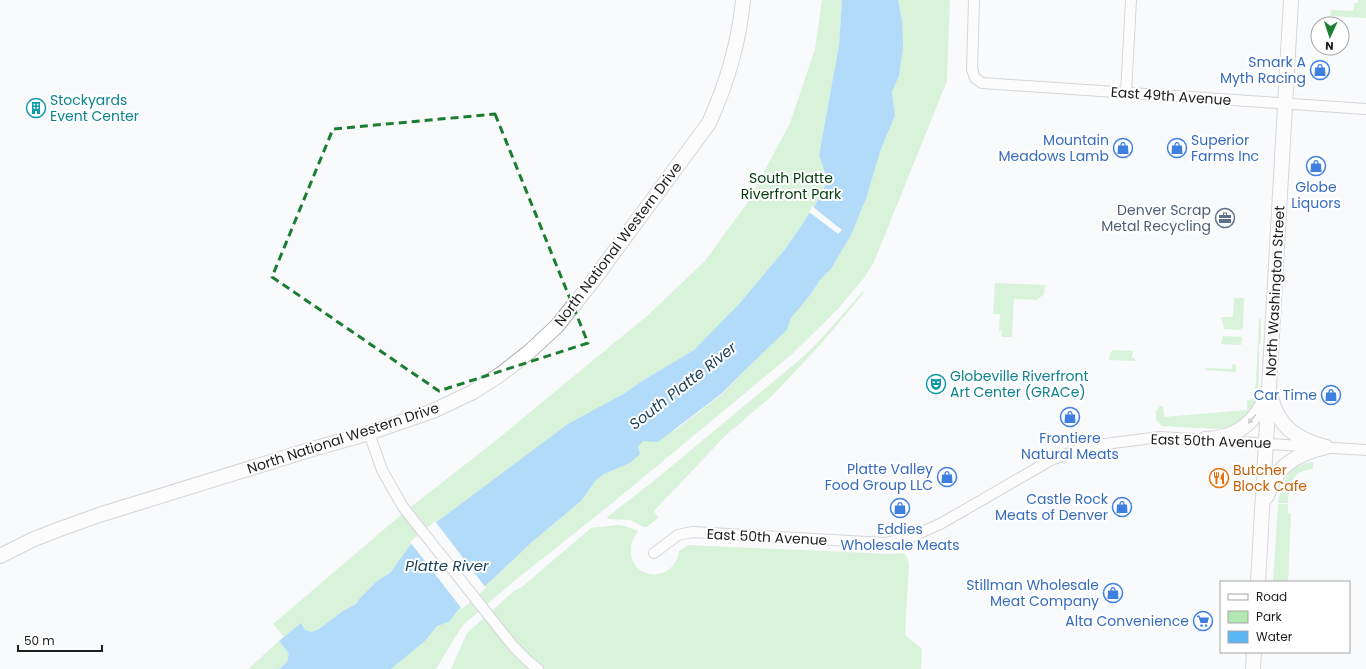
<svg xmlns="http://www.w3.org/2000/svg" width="1366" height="669" font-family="Poppins,sans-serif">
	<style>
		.green { fill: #b2e8b2 }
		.water { fill: #5bb6f6 }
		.pier { fill: #f9fafc }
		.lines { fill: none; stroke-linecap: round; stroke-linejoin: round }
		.street-casing { stroke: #aaabad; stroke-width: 12 }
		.secondary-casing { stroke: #aaabad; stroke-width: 16 }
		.street { stroke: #fff; stroke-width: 10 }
		.secondary { stroke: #fff; stroke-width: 14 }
		.oneway { fill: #999 }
		.marked { fill: none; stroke: #1a7d30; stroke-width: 3; stroke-dasharray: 8 5; stroke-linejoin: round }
		.labels { text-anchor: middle; stroke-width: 4; stroke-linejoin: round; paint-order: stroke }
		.shop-label { font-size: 14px; fill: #366cbe; stroke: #fff; text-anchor: end }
		.street-label { font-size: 14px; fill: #1c1d1d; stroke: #fff }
		.culture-label { font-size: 14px; fill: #0d838f; stroke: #fff; text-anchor: start }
		.park-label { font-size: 14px; fill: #013908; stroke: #fff }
		.service-label { font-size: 14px; fill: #4e5e75; stroke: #fff; text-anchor: end }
		.food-label { font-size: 14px; fill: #c56008; stroke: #fff; text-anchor: start }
		.water-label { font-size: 15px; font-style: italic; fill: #183e58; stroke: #fff }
	</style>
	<rect width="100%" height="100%" fill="#f9fafc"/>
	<g class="green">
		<path d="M822,0H842L839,45L819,155L826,176L825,186L819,199L786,248L739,304L718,327L694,350L642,381L625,393L612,400L536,449L438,521L410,545L390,573L377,581L360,598L356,604L343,611L319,629L312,632L305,630L301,623L284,637L273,624L408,509L494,442L648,315L704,262L748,202L790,123L815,49Z"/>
		<path d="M898,0H950L947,81L874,262L864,278L837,310L791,355L605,509L514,581L462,626L436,669H391L425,641L437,626L449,622L459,609L496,576L532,542L581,501L596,480L604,474L630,463L638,447L643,440L674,431L721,395L745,370L787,330L790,318L810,295L820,280L831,269L851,235L859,216L866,199L881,149L895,117L892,92L899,76L902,20Z"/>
		<path d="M1358,0H1366V18L1330,16L1331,10L1354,11V3H1358Z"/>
		<path d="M995,283L1045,285L1044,294L1037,300L1014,299L1012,337H1002V331H999L1000,314H993Z"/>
		<path d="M864,290L863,294L821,344L773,395L725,436L654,511L658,518L647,527H644L630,520L609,519L607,517L650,484L803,357L820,340Z"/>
		<path d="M1234,298H1244L1243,329L1241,328V330L1224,329L1221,317H1233Z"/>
		<path d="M1259,318L1261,320V342L1259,345V382L1255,402L1245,418L1228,428L1219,429L1162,426L1156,420V411L1160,406H1163L1164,417L1247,410V401L1253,398L1256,382Z"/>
		<path d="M1223,336L1242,337L1241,345L1221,344Z"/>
		<path d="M1113,350L1133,351L1132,358H1135V361L1109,360L1110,353Z"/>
		<path d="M1232,364L1236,365V372L1205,370V368L1232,369Z"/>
		<path d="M1313,462V469C1291,471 1289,484 1288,503H1278C1283,480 1288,465 1313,462Z"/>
		<path d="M1278,504H1288V513L1291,514L1288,582H1273Z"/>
		<path d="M617,525L625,526L638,531C635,536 631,542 631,548C628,579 673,586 679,551L688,545L889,554L903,553L907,557L909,565L905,635L922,649L921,669H451L467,633L514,591L522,587L591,528Z"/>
		<path d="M279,641L289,654L287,662L279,669H248Z"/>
	</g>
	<path class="water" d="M842,0H898L902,20L903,47L899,76L892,92L895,116L881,149L866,199L851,235L831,269L820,280L810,295L791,318L787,330L745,370L721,394L658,442L643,441L638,447L640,454L630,463L604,474L596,480L581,501L532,542L496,576L459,609L449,622L437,626L425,641L391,669H279L287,662L289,654L279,641L301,623L305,630L312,632L319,629L343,611L356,604L360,598L377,581L390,573L410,545L438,521L568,424L625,393L642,381L694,350L739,304L786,248L819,199L825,186L826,176L819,155L839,45Z"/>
	<g class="pier">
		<path d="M812,206L842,230L838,234L809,212Z"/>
		<path d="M435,521L486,588L462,609L410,542Z"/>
	</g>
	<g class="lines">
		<g class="street-casing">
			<g id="street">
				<path d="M974,0L972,69L975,78L982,83L1366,109"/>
				<path d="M1126,93L1131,0"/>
				<path d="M369,433L382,470L403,507L513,646L529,662L538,669"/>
				<path d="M654,553L678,535L692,532L885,543L911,537L942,523L1051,460L1089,446L1160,437L1366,450"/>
			</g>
		</g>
		<g class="secondary-casing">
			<g id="secondary">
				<path d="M1271,397C1278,427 1298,440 1326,447"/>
				<path d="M1205,439C1234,439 1257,423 1266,395"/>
				<path d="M1267,496C1276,465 1297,454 1326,447"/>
				<path d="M0,556L34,539L60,529L99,515L306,451L369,433L433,411L473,392L501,374L529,352L557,326L592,282L709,123C727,83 739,43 743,0"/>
				<path d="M1258,582L1291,0"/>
				<path d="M1253,669L1254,652"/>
			</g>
		</g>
		<use href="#street" class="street"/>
		<use href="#secondary" class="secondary"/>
	</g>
	<defs><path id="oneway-solid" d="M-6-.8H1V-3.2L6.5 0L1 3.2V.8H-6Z"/></defs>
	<use class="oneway" href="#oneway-solid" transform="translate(1252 419) rotate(131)"/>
	<path d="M0 0H1366V669H0ZM495,114L588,343L439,391L272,277L333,129Z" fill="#f9fafc" fill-opacity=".55" fill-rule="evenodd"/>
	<path class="marked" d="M495,114L588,343L439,391L272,277L333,129Z"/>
	<defs>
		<g id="shop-ring" transform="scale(1)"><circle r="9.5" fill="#fff" stroke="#3f7fe0" stroke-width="1.5"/><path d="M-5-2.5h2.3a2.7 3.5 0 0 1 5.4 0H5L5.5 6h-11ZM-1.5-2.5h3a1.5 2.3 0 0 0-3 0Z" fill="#3f7fe0"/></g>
		<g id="building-ring" transform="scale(1)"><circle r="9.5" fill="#fff" stroke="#0f9aa8" stroke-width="1.5"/><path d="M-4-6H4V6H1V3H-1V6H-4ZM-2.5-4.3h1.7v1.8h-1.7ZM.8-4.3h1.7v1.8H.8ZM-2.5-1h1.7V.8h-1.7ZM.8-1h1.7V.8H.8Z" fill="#0f9aa8"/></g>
		<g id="office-ring" transform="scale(1)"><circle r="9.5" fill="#fff" stroke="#5c6f8a" stroke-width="1.5"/><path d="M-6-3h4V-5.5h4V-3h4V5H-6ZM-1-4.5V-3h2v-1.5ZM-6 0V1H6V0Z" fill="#5c6f8a"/></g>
		<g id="theatre-ring" transform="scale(1)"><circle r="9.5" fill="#fff" stroke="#0f9aa8" stroke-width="1.5"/><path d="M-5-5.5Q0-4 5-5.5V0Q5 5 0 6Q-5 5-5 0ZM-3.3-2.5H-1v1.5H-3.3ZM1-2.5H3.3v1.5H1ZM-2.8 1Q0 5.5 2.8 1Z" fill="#0f9aa8"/></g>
		<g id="restaurant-ring" transform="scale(1)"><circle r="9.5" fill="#fff" stroke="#e8710a" stroke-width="1.5"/><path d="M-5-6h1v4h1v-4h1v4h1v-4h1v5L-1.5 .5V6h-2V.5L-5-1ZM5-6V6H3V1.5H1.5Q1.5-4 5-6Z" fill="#e8710a"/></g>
		<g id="supermarket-ring" transform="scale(1)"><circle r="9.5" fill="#fff" stroke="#3f7fe0" stroke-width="1.5"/><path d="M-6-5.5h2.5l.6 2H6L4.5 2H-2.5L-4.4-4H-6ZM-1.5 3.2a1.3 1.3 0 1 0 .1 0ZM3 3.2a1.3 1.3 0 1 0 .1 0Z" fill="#3f7fe0"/></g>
	</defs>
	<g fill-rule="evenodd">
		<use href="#shop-ring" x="1320" y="70"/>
		<use href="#building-ring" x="36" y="108"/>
		<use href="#shop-ring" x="1123" y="148"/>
		<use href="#shop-ring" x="1177" y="148"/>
		<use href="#shop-ring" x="1316" y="166"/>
		<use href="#office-ring" x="1225" y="218"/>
		<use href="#theatre-ring" x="936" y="384"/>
		<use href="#shop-ring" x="1331" y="395"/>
		<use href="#shop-ring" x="1070" y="417"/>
		<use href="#shop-ring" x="947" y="477"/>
		<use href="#restaurant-ring" x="1219" y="478"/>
		<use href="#shop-ring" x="1122" y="507"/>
		<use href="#shop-ring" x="900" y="508"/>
		<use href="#shop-ring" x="1113" y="593"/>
		<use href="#supermarket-ring" x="1203" y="621"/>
	</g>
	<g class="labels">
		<g class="shop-label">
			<text x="1306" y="67">Smark A<tspan x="1306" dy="16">Myth Racing</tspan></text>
			<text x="1109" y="145">Mountain<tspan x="1109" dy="16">Meadows Lamb</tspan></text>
			<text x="1191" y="145" text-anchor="start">Superior<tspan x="1191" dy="16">Farms Inc</tspan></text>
			<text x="1316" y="192" text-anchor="middle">Globe<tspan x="1316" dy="16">Liquors</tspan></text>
			<text x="1317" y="400">Car Time</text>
			<text x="1070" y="443" text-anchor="middle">Frontiere<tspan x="1070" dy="16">Natural Meats</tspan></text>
			<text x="933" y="474">Platte Valley<tspan x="933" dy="16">Food Group LLC</tspan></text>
			<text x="1108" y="504">Castle Rock<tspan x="1108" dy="16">Meats of Denver</tspan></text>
			<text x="900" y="534" text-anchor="middle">Eddies<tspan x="900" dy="16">Wholesale Meats</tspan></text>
			<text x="1099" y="590">Stillman Wholesale<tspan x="1099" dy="16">Meat Company</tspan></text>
			<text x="1189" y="626">Alta Convenience</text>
		</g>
		<g class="street-label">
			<text transform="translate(1171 96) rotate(4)" y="5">East 49th Avenue</text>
			<text transform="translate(618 244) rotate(-53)" y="5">North National Western Drive</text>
			<text transform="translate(1275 291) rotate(-87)" y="5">North Washington Street</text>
			<text transform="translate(343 438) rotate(-18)" y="5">North National Western Drive</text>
			<text transform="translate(1211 441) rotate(2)" y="5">East 50th Avenue</text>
			<text transform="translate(767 537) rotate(3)" y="5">East 50th Avenue</text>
		</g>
		<g class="culture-label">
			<text x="50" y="105">Stockyards<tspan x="50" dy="16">Event Center</tspan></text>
			<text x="950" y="381">Globeville Riverfront<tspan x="950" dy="16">Art Center (GRACe)</tspan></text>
		</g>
		<g class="park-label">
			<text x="791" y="183">South Platte<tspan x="791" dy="16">Riverfront Park</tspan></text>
		</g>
		<g class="service-label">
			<text x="1211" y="215">Denver Scrap<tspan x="1211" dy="16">Metal Recycling</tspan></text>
		</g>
		<g class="food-label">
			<text x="1233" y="475">Butcher<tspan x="1233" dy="16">Block Cafe</tspan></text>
		</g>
		<g class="water-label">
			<text transform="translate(683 386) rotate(-38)" y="5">South Platte River</text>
			<text x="447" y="571">Platte River</text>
		</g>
	</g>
	<rect x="1220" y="581" width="130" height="72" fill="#ffffff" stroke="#a4a5a5"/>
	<rect x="1228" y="594" width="20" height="6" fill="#ffffff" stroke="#a4a5a5"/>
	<text x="1256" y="601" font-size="12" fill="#1c1d1d">Road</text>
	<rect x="1228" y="611" width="20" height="12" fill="#b2e8b2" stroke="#a4a5a5"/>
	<text x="1256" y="621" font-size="12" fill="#1c1d1d">Park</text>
	<rect x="1228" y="631" width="20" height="12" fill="#5bb6f6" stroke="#a4a5a5"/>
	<text x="1256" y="641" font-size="12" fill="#1c1d1d">Water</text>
	<g transform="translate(1330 36) rotate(183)"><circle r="19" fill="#ffffff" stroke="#a4a5a5"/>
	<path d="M0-3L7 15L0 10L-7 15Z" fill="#1a7d30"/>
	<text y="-6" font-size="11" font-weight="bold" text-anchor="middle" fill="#1c1d1d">N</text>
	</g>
	<path d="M18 645v6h84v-6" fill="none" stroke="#1c1d1d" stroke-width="2"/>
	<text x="24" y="645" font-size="12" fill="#1c1d1d" stroke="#ffffff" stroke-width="3" paint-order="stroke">50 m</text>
</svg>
